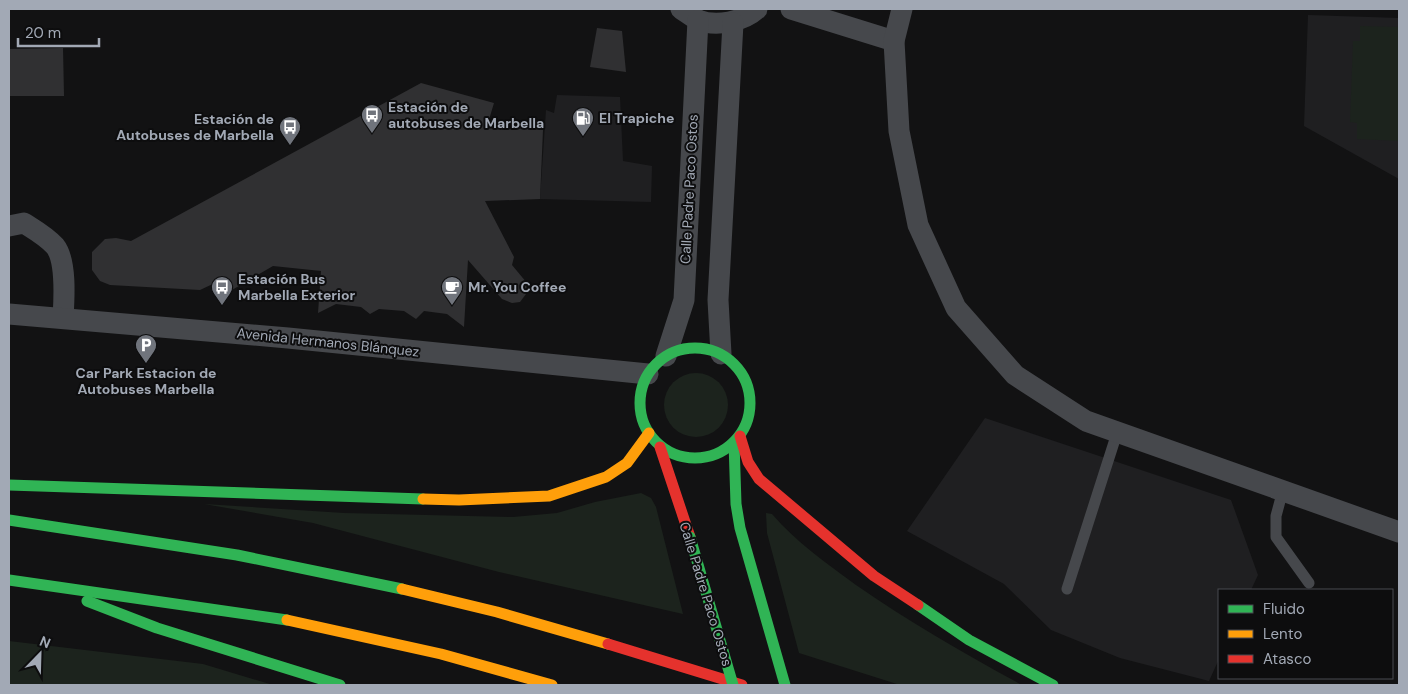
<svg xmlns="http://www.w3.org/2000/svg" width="1408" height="694" font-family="'DM Sans',sans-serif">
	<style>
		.built { fill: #1f1f21 }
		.green { fill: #1c231d }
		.building { fill: #303032 }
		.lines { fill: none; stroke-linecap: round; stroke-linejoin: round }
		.lane { stroke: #46484c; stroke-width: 11 }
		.street { stroke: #46484c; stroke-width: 21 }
		.fast { stroke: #30b455; stroke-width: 11 }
		.slow { stroke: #ff9f0a; stroke-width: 11 }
		.jam { stroke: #e5322d; stroke-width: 11 }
		.fast-bridge { stroke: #30b455; stroke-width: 11 }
		.labels { text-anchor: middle; stroke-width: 4; stroke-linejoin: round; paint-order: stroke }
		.poi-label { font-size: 14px; font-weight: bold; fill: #a2a9b5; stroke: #0d0d0e; text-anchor: start }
		.street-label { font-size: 14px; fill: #a2a9b5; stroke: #0d0d0e }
	</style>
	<rect width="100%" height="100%" fill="#121213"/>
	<g class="built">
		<path d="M1308,15L1399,18V179L1304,126Z"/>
		<path d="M557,95L620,97L623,161L652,166L651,202L540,199L546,110L554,113Z"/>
		<path d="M985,418L1231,500L1258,575L1251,590H1219V659L1209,681L1120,658L1051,630L1004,584L907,531Z"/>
	</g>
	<g class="green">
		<path d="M1360,26L1399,27V141L1357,139V123L1350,122L1353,41H1360Z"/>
		<circle cx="696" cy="405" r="32"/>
		<path d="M641,493L651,498L656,507L683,614L499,572L313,523L204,504L344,513L513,517L557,513L595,502Z"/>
		<path d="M766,513L772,514C796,542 826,563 856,585C909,622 965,654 1022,685H900L799,653L767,533Z"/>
		<path d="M9,641L203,664L273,685H9Z"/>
	</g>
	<g class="building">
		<path d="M597,28L622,31L626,72L590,67Z"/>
		<path d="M63,48L64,96H9V49Z"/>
		<path d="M421,83L494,103L488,123L543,130L540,199L485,201L514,257L512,265L527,283L526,294L520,302L512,303L502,299L468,260L464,327L447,314L424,311L416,319L404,311L379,309L370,314L361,307L336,304L318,313L321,271L273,266L225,294L217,282L200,290L110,285L100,281L92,270V252L105,239L116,238L131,241Z"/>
	</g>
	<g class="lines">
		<g class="lane">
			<path d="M1283,490L1276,516V537L1309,583"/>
			<path d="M1067,589L1117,433"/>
		</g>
		<g class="street">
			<path d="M681,9C686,12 692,17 698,20C716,27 743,22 757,9"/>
			<path d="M791,9L894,41"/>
			<path d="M902,9L894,41L899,131L918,225L956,308L1015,375L1086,421L1399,532"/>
			<path d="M9,226L24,223C35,230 46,236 55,246C67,261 64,301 63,318"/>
			<path d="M9,314L288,338L648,374"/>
			<path d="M721,354L718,300L733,23"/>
			<path d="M666,356L684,300L698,20"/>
		</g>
		<g class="fast">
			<circle cx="695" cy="403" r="55"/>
			<path d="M734,442L736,504L740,528L785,685"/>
			<path d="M9,485L423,499"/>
			<path d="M9,520L237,555L402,589"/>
			<path d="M9,580L287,620"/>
			<path d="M87,601L157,628L340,685"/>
			<path d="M918,605L969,640L1053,685"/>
		</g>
		<g class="slow">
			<path d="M423,499L459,500L549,496L606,477L627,463L649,433"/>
			<path d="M402,589L497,612L608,644"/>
			<path d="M287,620L441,654L552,685"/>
		</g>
		<g class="jam">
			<path d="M740,436L748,462L759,479L874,576L918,605"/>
			<path d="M660,447L690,537"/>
			<path d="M608,644L742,685"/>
		</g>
		<path class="fast-bridge" d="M690,537L733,685"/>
	</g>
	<defs>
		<g id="bus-pin" transform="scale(1.125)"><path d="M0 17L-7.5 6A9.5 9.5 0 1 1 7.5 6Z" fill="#70747c" stroke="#0d0d0e"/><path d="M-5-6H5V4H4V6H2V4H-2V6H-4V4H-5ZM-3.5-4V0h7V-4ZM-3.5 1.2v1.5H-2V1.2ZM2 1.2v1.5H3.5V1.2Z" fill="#fff"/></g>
		<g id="fuel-pin" transform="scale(1.125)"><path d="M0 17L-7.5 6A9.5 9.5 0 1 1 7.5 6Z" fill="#70747c" stroke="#0d0d0e"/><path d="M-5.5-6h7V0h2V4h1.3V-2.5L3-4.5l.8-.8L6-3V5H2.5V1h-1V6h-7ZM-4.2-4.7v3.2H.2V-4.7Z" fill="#fff"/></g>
		<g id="cafe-pin" transform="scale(1.125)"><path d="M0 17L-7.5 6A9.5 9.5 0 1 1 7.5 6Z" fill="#70747c" stroke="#0d0d0e"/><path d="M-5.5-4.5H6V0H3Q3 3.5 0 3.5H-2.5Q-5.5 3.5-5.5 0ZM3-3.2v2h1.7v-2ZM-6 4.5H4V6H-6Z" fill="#fff"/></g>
		<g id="parking-pin" transform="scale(1.125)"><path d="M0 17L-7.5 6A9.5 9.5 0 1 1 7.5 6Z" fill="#70747c" stroke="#0d0d0e"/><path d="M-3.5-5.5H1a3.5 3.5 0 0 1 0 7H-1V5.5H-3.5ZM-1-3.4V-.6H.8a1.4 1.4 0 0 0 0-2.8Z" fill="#fff"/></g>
	</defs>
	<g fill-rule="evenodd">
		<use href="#bus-pin" x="372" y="115"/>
		<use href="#fuel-pin" x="583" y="118"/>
		<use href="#bus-pin" x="290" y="127"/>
		<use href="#bus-pin" x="222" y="287"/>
		<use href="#cafe-pin" x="452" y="287"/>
		<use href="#parking-pin" x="146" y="345"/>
	</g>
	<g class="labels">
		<g class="poi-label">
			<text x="388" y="112">Estación de<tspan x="388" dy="16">autobuses de Marbella</tspan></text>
			<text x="599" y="123">El Trapiche</text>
			<text x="274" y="124" text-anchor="end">Estación de<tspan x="274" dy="16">Autobuses de Marbella</tspan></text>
			<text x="238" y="284">Estación Bus<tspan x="238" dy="16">Marbella Exterior</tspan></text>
			<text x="468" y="292">Mr. You Coffee</text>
			<text x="146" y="378" text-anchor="middle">Car Park Estacion de<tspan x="146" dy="16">Autobuses Marbella</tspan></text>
		</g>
		<g class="street-label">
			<text transform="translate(689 189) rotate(-87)" y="5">Calle Padre Paco Ostos</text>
			<text transform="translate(328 342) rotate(6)" y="5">Avenida Hermanos Blánquez</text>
			<text transform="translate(706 594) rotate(73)" y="5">Calle Padre Paco Ostos</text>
		</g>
	</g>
	<rect width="1408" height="694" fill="none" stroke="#a2a9b5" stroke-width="20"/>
	<rect x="1218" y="589" width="175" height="90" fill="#0d0d0e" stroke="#494b51"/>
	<rect x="1228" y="605" width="25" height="8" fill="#30b455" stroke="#494b51"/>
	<text x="1263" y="614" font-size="15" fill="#a2a9b5">Fluido</text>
	<rect x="1228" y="630" width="25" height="8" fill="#ff9f0a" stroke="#494b51"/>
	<text x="1263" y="639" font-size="15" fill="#a2a9b5">Lento</text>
	<rect x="1228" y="655" width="25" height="8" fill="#e5322d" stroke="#494b51"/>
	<text x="1263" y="664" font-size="15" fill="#a2a9b5">Atasco</text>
	<g transform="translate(40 654) rotate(23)" stroke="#0d0d0e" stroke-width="4" paint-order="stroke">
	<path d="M0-4L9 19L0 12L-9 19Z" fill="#a2a9b5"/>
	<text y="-8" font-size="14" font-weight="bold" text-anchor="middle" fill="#a2a9b5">N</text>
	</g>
	<path d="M18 38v8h81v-8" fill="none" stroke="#a2a9b5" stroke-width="2.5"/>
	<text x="25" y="38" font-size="15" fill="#a2a9b5" stroke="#0d0d0e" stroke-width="4" paint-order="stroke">20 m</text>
</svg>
